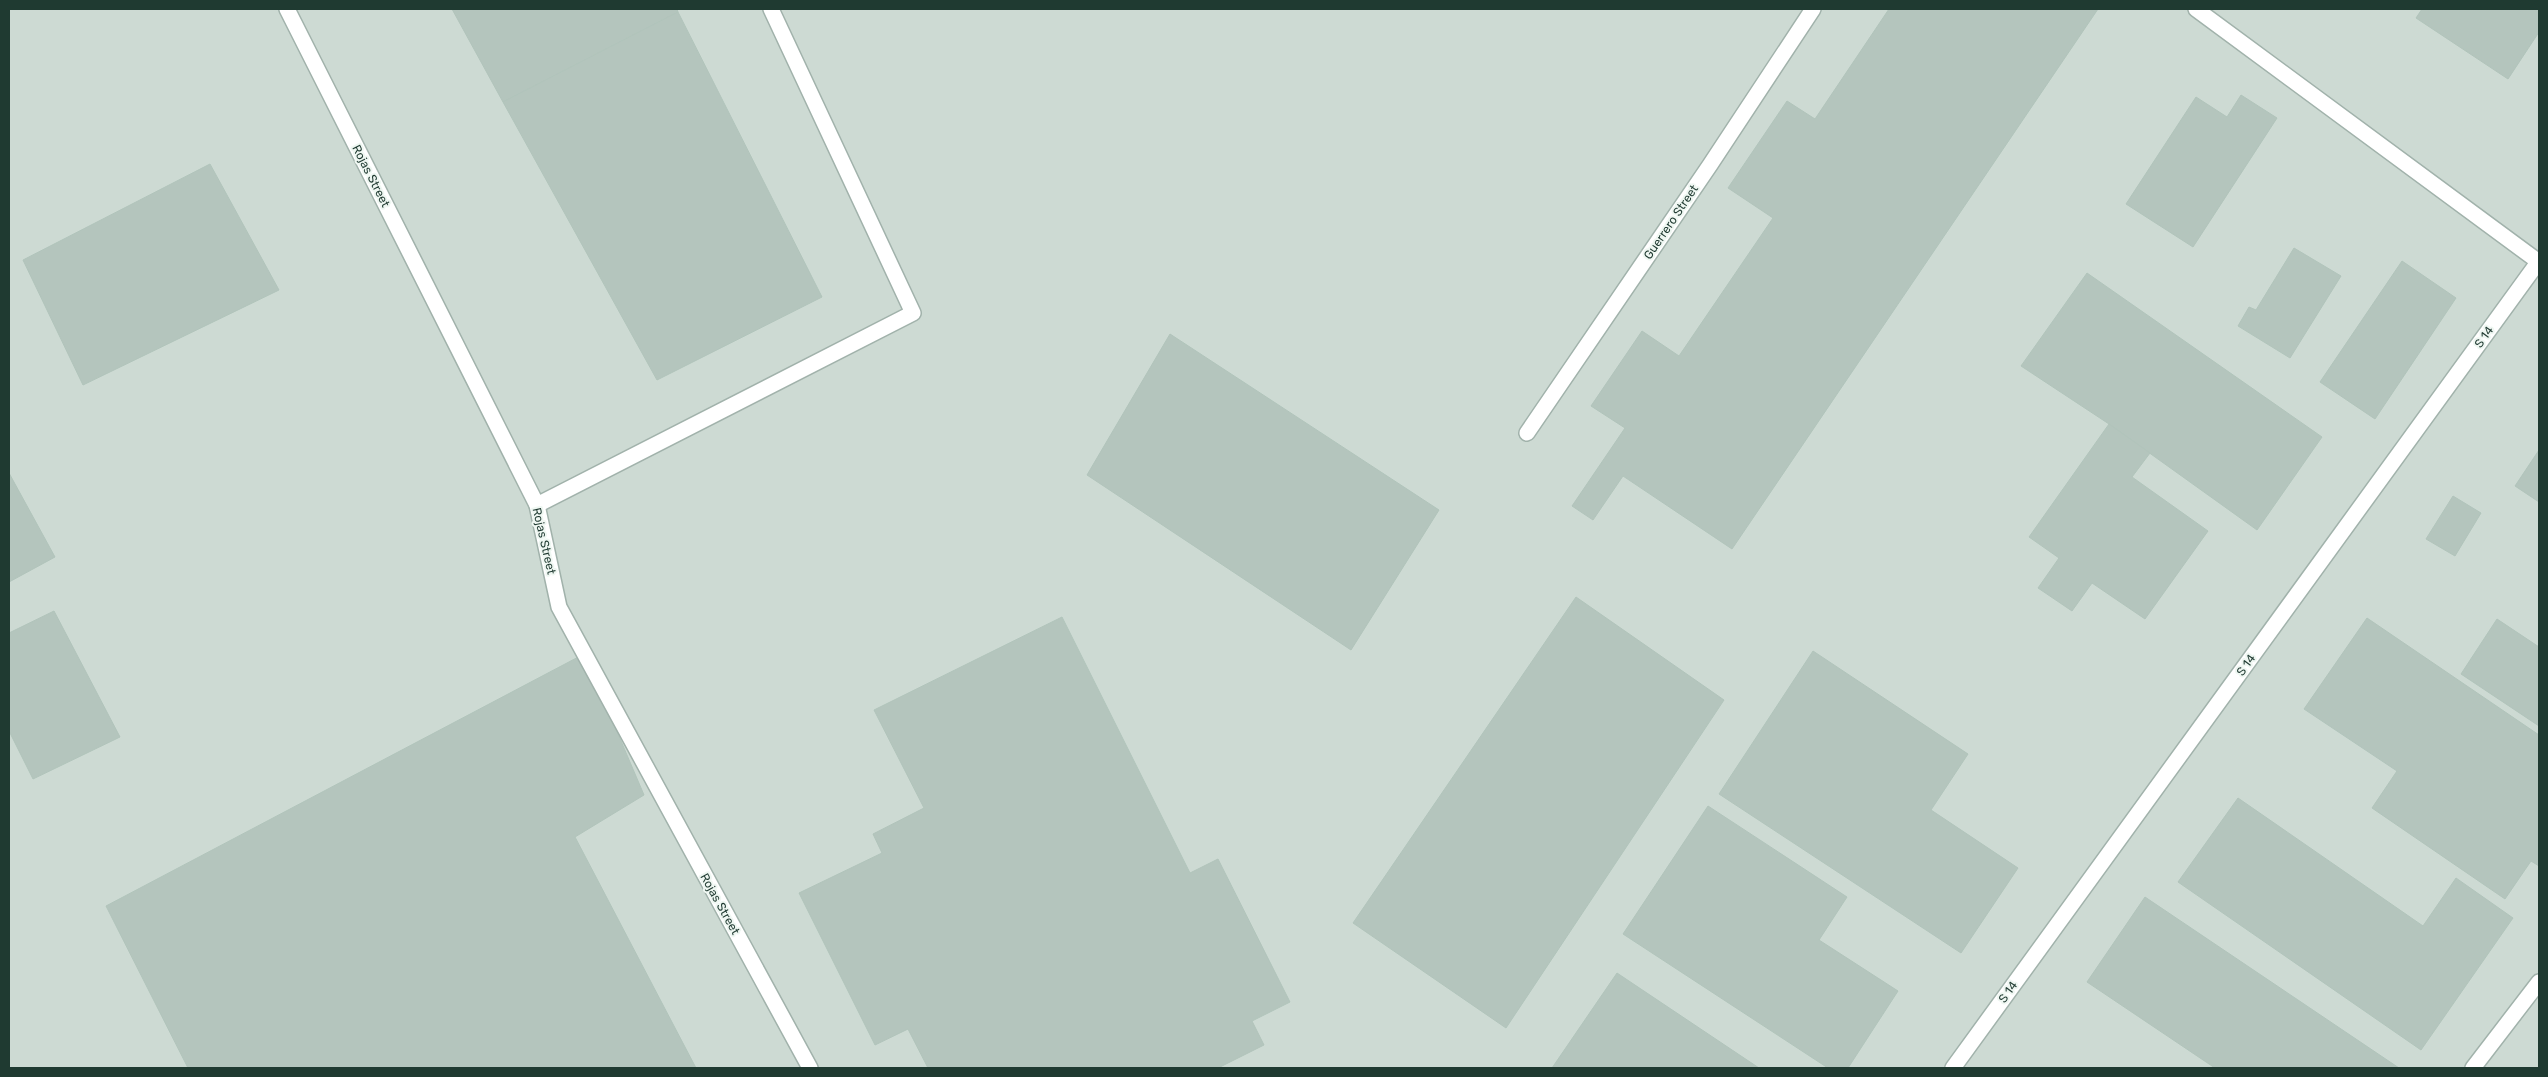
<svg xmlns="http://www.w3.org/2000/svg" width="2548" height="1077" font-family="Rubik,sans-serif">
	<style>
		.built { fill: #cddad3 }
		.building { fill: #b4c5bd; stroke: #b1c4bb }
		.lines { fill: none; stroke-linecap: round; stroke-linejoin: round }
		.street-casing { stroke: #a1b2ab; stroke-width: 18 }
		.street { stroke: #fff; stroke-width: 15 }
		.labels { text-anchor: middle; stroke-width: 4; stroke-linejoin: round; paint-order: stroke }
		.street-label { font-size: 12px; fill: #1f3a31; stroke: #eff7f2 }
	</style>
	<rect width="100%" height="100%" fill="#deeae4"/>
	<rect class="built" x="9" y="9" width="2530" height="1059"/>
	<g class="building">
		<path d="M452,9H677L678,12L503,102Z"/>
		<path d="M1889,9H2098L1732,549L1623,476L1593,520L1572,506L1625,428L1591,406L1642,331L1679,356L1773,218L1728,188L1787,101L1815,119Z"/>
		<path d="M2422,9H2539V32L2508,79L2416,18Z"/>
		<path d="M678,12L822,297L657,380L503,102Z"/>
		<path d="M2241,95L2277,118L2193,247L2126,204L2196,97L2227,117Z"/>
		<path d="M210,164L279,290L83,385L23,260Z"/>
		<path d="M2294,248L2341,276L2290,358L2238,326L2249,307L2256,310Z"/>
		<path d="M2402,261L2456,298L2375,419L2320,382Z"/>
		<path d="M2087,273L2322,437L2257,530L2109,424L2021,366Z"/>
		<path d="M1170,334L1439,510L1351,650L1087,475Z"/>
		<path d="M2109,424L2150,453L2132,477L2208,531L2145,619L2092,583L2072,611L2038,588L2059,558L2029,537Z"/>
		<path d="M2539,450V502L2515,486Z"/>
		<path d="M9,473L55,557L9,582Z"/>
		<path d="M2453,496L2481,513L2455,556L2426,539Z"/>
		<path d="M1576,597L1724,700L1506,1028L1353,923Z"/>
		<path d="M54,611L120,737L33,779L9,731V633Z"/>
		<path d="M1062,617L1190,873L1218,859L1290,1002L1252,1021L1264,1045L1218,1068H928L908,1029L875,1045L799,893L882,853L873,834L924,808L874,710Z"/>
		<path d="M2367,618L2539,735V866L2531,861L2505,899L2372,808L2397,771L2304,709Z"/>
		<path d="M2497,619L2539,647V726L2461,674Z"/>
		<path d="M1813,651L1968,754L1931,810L2018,868L1961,953L1719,794Z"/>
		<path d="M584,654L644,795L575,837L696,1068H188L106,906Z"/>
		<path d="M2238,798L2423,926L2456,878L2513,918L2421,1050L2178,882Z"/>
		<path d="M1708,806L1847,897L1819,940L1898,991L1848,1068H1828L1623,934Z"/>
		<path d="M2145,897L2399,1068H2215L2087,982Z"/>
		<path d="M1617,973L1759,1068H1552Z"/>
	</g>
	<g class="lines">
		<g class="street-casing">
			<g id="street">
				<path d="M287,9L537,505L559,607L810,1068"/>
				<path d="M2196,9L2539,262"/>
				<path d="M1527,433L1710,165L1813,9"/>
				<path d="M537,505L913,313L771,9"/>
				<path d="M1953,1068L2539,261"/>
				<path d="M2473,1068L2539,982"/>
			</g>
		</g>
		<use href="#street" class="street"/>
	</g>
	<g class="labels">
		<g class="street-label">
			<text transform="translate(371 176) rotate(63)" y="4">Rojas Street</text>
			<text transform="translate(1671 222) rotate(-56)" y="4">Guerrero Street</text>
			<text transform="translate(2484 337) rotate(-54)" y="4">S 14</text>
			<text transform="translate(544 541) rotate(77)" y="4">Rojas Street</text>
			<text transform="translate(2246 665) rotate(-54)" y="4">S 14</text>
			<text transform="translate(720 904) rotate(61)" y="4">Rojas Street</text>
			<text transform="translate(2008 992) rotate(-54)" y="4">S 14</text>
		</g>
	</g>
	<rect width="2548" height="1077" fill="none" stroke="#1f3a31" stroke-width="20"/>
</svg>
